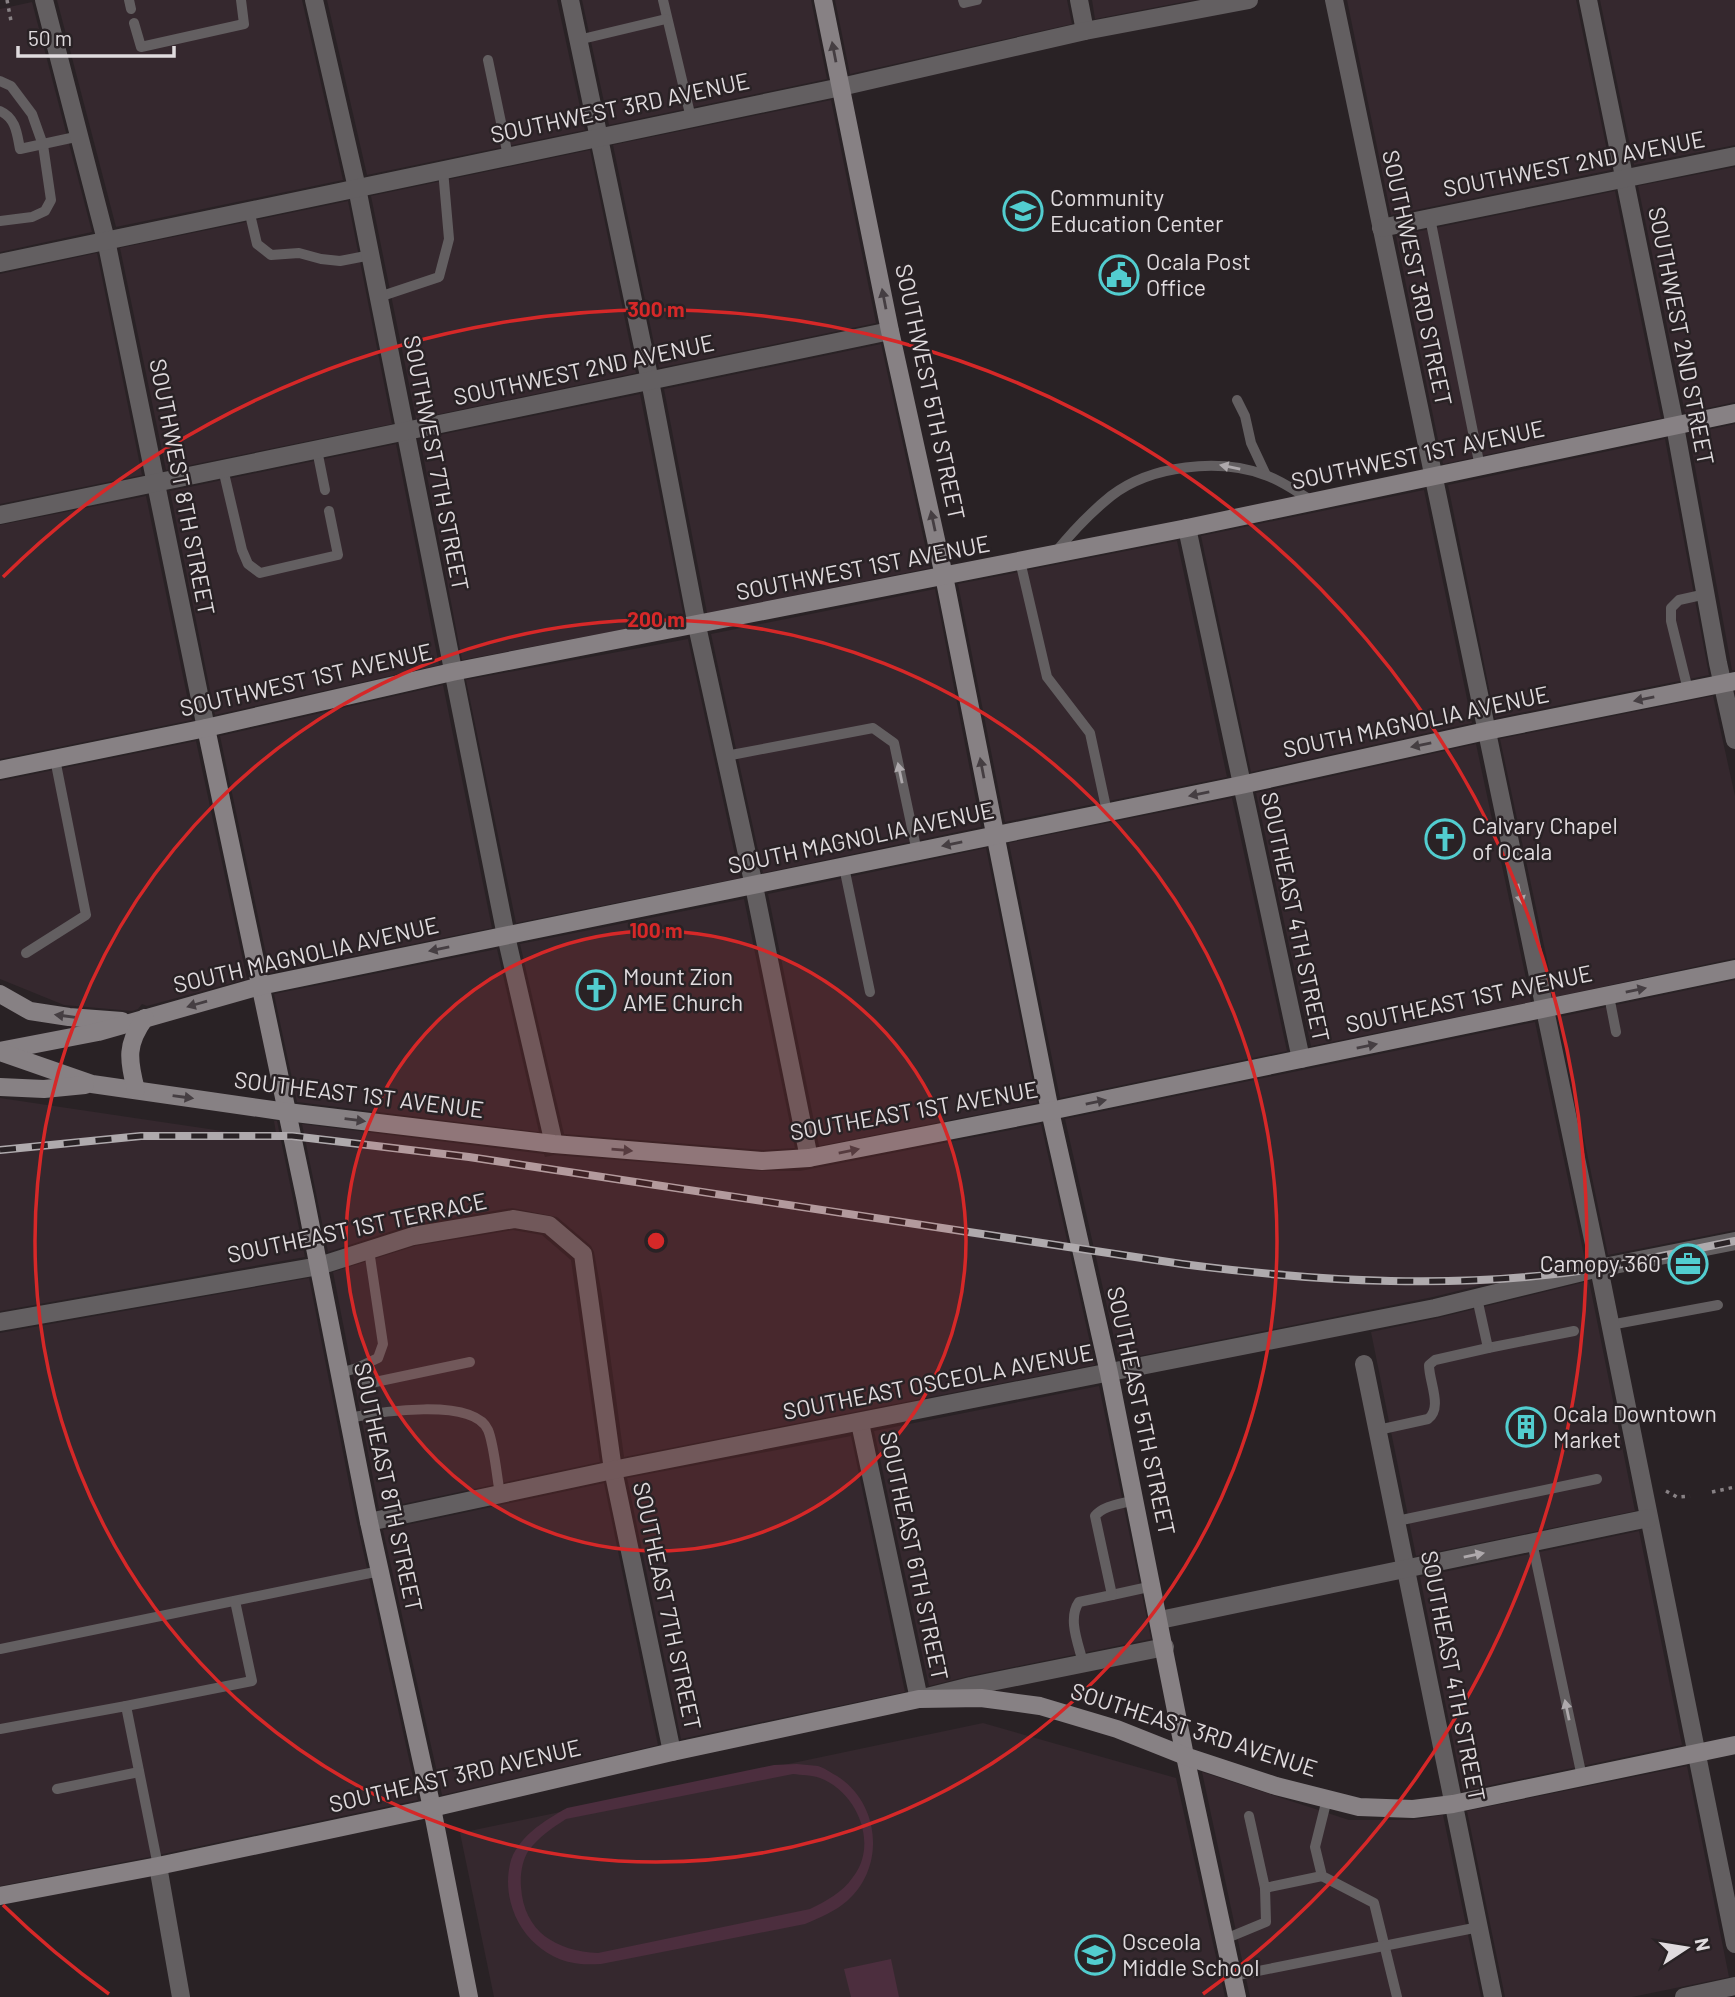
<svg xmlns="http://www.w3.org/2000/svg" width="1735" height="1997" font-family="Barlow,sans-serif">
	<style>
		.built { fill: #35282e }
		.green { fill: #4c2e3e; fill-rule: evenodd }
		.lines { fill: none; stroke-linecap: round; stroke-linejoin: round }
		.path { stroke: #888285; stroke-width: 3.5; stroke-dasharray: 3.5 5; stroke-linecap: butt }
		.lane { stroke: #635f61; stroke-width: 10 }
		.street { stroke: #635f61; stroke-width: 18 }
		.secondary { stroke: #878184; stroke-width: 18 }
		.rail-casing { stroke: #afaaad; stroke-width: 8 }
		.rail { stroke: #292225; stroke-width: 5; stroke-dasharray: 16; stroke-linecap: butt }
		.oneway { fill: #453e42 }
		.oneway2 { fill: #aea9ac }
		.ring { fill: none; stroke: #d62828; stroke-width: 3.5 }
		.labels { text-anchor: middle; stroke-width: 5; stroke-linejoin: round; paint-order: stroke }
		.street-label { font-size: 23px; fill: #e0dbde; stroke: #292225 }
		.poi-label { font-size: 23px; fill: #e0dbde; stroke: #292225; text-anchor: start }
		.centre { fill: #d62828; stroke: #292225; stroke-width: 3.5 }
		.ring-label { font-size: 21px; text-anchor: middle; font-weight: bold; fill: #d62828; stroke: #292225; stroke-width: 5; stroke-linejoin: round; paint-order: stroke }
	</style>
	<rect width="100%" height="100%" fill="#292225"/>
	<g class="built">
		<path d="M57,0H302L343,180L116,227Z"/>
		<path d="M327,0H557L585,130L367,175Z"/>
		<path d="M582,0H811L827,79L609,125Z"/>
		<path d="M835,0H1067L1072,24L850,74Z"/>
		<path d="M1092,0H1193L1095,19Z"/>
		<path d="M1347,0H1576L1611,170L1391,215Z"/>
		<path d="M1600,0H1735V145L1634,165Z"/>
		<path d="M32,2L92,232L0,252V9Z"/>
		<path d="M831,100L876,323L659,368L613,145Z"/>
		<path d="M590,150L636,373L416,419L371,196Z"/>
		<path d="M1735,167V402L1685,413L1638,186Z"/>
		<path d="M1615,191L1661,418L1443,464L1396,236Z"/>
		<path d="M348,201L392,424L166,470L120,248Z"/>
		<path d="M97,253L142,475L0,504V274Z"/>
		<path d="M881,344L930,568L707,613L664,389Z"/>
		<path d="M640,394L684,618L462,660L420,439Z"/>
		<path d="M1735,424V670H1732L1689,434Z"/>
		<path d="M1665,439L1709,675L1495,718L1448,485Z"/>
		<path d="M396,444L439,665L215,715L170,491Z"/>
		<path d="M1424,490L1472,723L1251,772L1201,536Z"/>
		<path d="M146,496L192,720L0,759V525Z"/>
		<path d="M1177,541L1227,777L1005,822L958,584Z"/>
		<path d="M935,589L981,827L763,873L711,634Z"/>
		<path d="M688,639L740,878L516,923L466,680Z"/>
		<path d="M443,685L492,928L270,973L220,736Z"/>
		<path d="M1713,696L1735,796V958L1555,997L1500,739Z"/>
		<path d="M196,741L247,979L147,1006L142,1004L138,1009L132,1011L64,1005L0,979V781Z"/>
		<path d="M1476,744L1531,1002L1311,1046L1256,793Z"/>
		<path d="M1232,798L1287,1051L1060,1098L1009,843Z"/>
		<path d="M986,848L1037,1103L819,1146L768,894Z"/>
		<path d="M744,899L795,1148L763,1150L564,1134L520,944Z"/>
		<path d="M497,949L539,1132L297,1102L274,994Z"/>
		<path d="M1735,980V1230L1608,1255L1559,1017Z"/>
		<path d="M1535,1022L1585,1260L1433,1297L1119,1360L1065,1119Z"/>
		<path d="M0,1098L277,1139L274,1121H277L305,1257L0,1311Z"/>
		<path d="M1041,1124L1095,1365L624,1457L602,1296L594,1252L591,1246L557,1217L512,1208L411,1225L328,1252L302,1124L544,1154L545,1157L554,1155L760,1171H800Z"/>
		<path d="M513,1230L542,1235L571,1260L600,1462L379,1509L333,1272L415,1246Z"/>
		<path d="M309,1278L355,1514L418,1800L149,1857L0,1886V1333Z"/>
		<path d="M1589,1281L1635,1511L1416,1556L1371,1332L1438,1318Z"/>
		<path d="M1099,1386L1151,1639L969,1676L929,1686L874,1431Z"/>
		<path d="M851,1436L905,1692L681,1739L627,1478Z"/>
		<path d="M604,1483L658,1745L442,1795L383,1530Z"/>
		<path d="M1639,1531L1682,1745L1463,1791L1420,1577Z"/>
		<path d="M983,1723L1176,1778L1225,1997H494L460,1833Z"/>
		<path d="M1687,1766L1729,1977L1632,1997H1505L1467,1811Z"/>
		<path d="M1202,1772L1349,1820H1412L1443,1815L1481,1997H1250Z"/>
	</g>
	<g class="green">
		<path d="M797,1764C804,1765 811,1765 818,1766C825,1768 831,1773 837,1776C880,1803 886,1867 847,1901C836,1911 819,1918 805,1924L601,1964C592,1964 583,1965 574,1963C529,1955 500,1908 510,1864C516,1838 545,1820 567,1808L774,1765ZM793,1774C801,1775 812,1775 820,1778C857,1792 879,1844 853,1877C842,1893 826,1901 810,1909L598,1953C556,1951 524,1932 521,1887C520,1875 522,1860 529,1850C539,1837 552,1828 566,1819Z"/>
		<path d="M891,1959L899,1997H851L844,1969Z"/>
	</g>
	<g class="lines">
		<g class="path">
			<path d="M7,0L11,21"/>
			<path d="M1666,1491L1677,1497L1690,1496"/>
			<path d="M1712,1492L1735,1487"/>
		</g>
		<g class="lane">
			<path d="M129,0L131,9"/>
			<path d="M663,0L691,118"/>
			<path d="M963,0L964,3L977,0"/>
			<path d="M134,23L141,47L244,24L241,0"/>
			<path d="M578,40L666,19"/>
			<path d="M488,60L508,156"/>
			<path d="M0,81L11,86L32,114L43,145L51,200L45,211L32,217L0,221"/>
			<path d="M0,111C16,118 17,134 20,149L80,136"/>
			<path d="M249,210L257,244L271,255L299,253L321,259L340,261L371,255"/>
			<path d="M1430,218L1480,467"/>
			<path d="M379,297L439,277L449,239L443,170"/>
			<path d="M1237,400L1245,416L1251,443L1266,475"/>
			<path d="M317,450L325,490"/>
			<path d="M223,469L242,550L248,564L260,573L338,555L329,511"/>
			<path d="M1055,553C1072,532 1090,513 1111,496C1151,465 1219,458 1265,475C1281,480 1297,492 1312,501"/>
			<path d="M1020,561L1047,677L1090,733L1107,812"/>
			<path d="M1688,690L1671,621V608L1679,600L1706,594"/>
			<path d="M726,756L873,728L894,743L917,852"/>
			<path d="M844,867L870,992"/>
			<path d="M26,953L86,915L55,759"/>
			<path d="M1609,996L1616,1032"/>
			<path d="M1477,1298L1488,1348L1574,1331"/>
			<path d="M1610,1325L1718,1305"/>
			<path d="M340,1373L357,1368L378,1358L383,1344L369,1250"/>
			<path d="M361,1385L470,1362"/>
			<path d="M349,1418C378,1412 473,1397 488,1430C494,1444 497,1478 500,1494"/>
			<path d="M1378,1430L1428,1419C1443,1408 1429,1382 1429,1365L1435,1360L1488,1348"/>
			<path d="M1397,1521L1597,1479"/>
			<path d="M1532,1542L1582,1777"/>
			<path d="M1112,1595L1153,1586"/>
			<path d="M0,1649L380,1571"/>
			<path d="M1083,1663C1079,1645 1067,1619 1079,1602L1112,1595L1095,1516C1104,1505 1122,1504 1135,1500"/>
			<path d="M126,1706L252,1681L235,1601"/>
			<path d="M0,1729L126,1706L158,1866"/>
			<path d="M57,1789L139,1772"/>
			<path d="M1327,1799L1315,1847L1322,1876L1374,1903L1397,1997"/>
			<path d="M1249,1816L1265,1888L1322,1876"/>
			<path d="M1225,1939L1266,1922L1265,1888"/>
			<path d="M1233,1976L1479,1927"/>
		</g>
		<g class="street">
			<path d="M44,0L106,240L206,728"/>
			<path d="M314,0L357,188L506,936L554,1144"/>
			<path d="M570,0L650,381L697,626L754,886L809,1158"/>
			<path d="M1079,0L1085,31"/>
			<path d="M1334,0L1599,1268L1735,1944"/>
			<path d="M1588,0L1675,426L1718,663L1735,740"/>
			<path d="M1381,228L1735,156"/>
			<path d="M0,263L841,87L1085,31L1249,0"/>
			<path d="M0,515L890,331"/>
			<path d="M1187,528L1301,1059"/>
			<path d="M0,1322L319,1266L413,1236L514,1219L549,1225L583,1254L613,1470L672,1752"/>
			<path d="M1364,1364L1493,1997"/>
			<path d="M860,1423L919,1699L971,1686L1165,1647"/>
			<path d="M369,1522L613,1470L1435,1308L1599,1268L1735,1241"/>
			<path d="M1160,1620L1649,1518"/>
			<path d="M158,1866L181,1997"/>
			<path d="M1684,1997L1735,1986"/>
		</g>
		<g class="secondary">
			<path d="M823,0L890,331L944,576L1050,1111L1109,1373L1185,1756L1237,1997"/>
			<path d="M206,728L305,1197L369,1522L432,1808L469,1997"/>
			<path d="M0,770L206,728L452,672L1187,528L1735,413"/>
			<path d="M0,994L30,1011L69,1017L122,1021"/>
			<path d="M0,1051L98,1032L260,986L1241,785L1486,731L1735,681"/>
			<path d="M0,1052L92,1084L287,1112L554,1144L762,1161L809,1158L1050,1111L1735,969"/>
			<path d="M0,1087L44,1089L85,1085"/>
			<path d="M136,1090C128,1059 126,1044 145,1018"/>
			<path d="M0,1896L158,1866L432,1808L672,1752L919,1699L981,1698L1040,1706L1117,1729L1185,1756L1276,1786L1359,1807L1413,1809L1453,1804L1735,1745"/>
		</g>
		<g class="rail-casing">
			<path id="rail" d="M0,1150L141,1136H292L469,1157L1182,1264C1320,1282 1461,1290 1600,1268C1645,1260 1690,1250 1735,1241"/>
		</g>
		<use href="#rail" class="rail"/>
	</g>
	<defs><path id="oneway-solid" d="M-6-.8H1V-3.2L6.5 0L1 3.2V.8H-6Z" transform="scale(1.75)"/></defs>
	<g class="oneway">
		<use href="#oneway-solid" transform="translate(834 52) rotate(-101)"/>
		<use href="#oneway-solid" transform="translate(884 299) rotate(-101)"/>
		<use href="#oneway-solid" transform="translate(933 521) rotate(-102)"/>
		<use href="#oneway-solid" transform="translate(1644 699) rotate(169)"/>
		<use href="#oneway-solid" transform="translate(1421 745) rotate(168)"/>
		<use href="#oneway-solid" transform="translate(982 768) rotate(-101)"/>
		<use href="#oneway-solid" transform="translate(1199 794) rotate(169)"/>
		<use href="#oneway-solid" transform="translate(952 844) rotate(168)"/>
		<use href="#oneway-solid" transform="translate(439 949) rotate(168)"/>
		<use href="#oneway-solid" transform="translate(1636 990) rotate(-12)"/>
		<use href="#oneway-solid" transform="translate(197 1004) rotate(164)"/>
		<use href="#oneway-solid" transform="translate(65 1016) rotate(-172)"/>
		<use href="#oneway-solid" transform="translate(1367 1046) rotate(-11)"/>
		<use href="#oneway-solid" transform="translate(183 1097) rotate(8)"/>
		<use href="#oneway-solid" transform="translate(1096 1102) rotate(-12)"/>
		<use href="#oneway-solid" transform="translate(355 1120) rotate(7)"/>
		<use href="#oneway-solid" transform="translate(622 1150) rotate(5)"/>
		<use href="#oneway-solid" transform="translate(849 1151) rotate(-11)"/>
	</g>
	<g class="oneway2">
		<use href="#oneway-solid" transform="translate(1230 467) rotate(-168)"/>
		<use href="#oneway-solid" transform="translate(900 773) rotate(-102)"/>
		<use href="#oneway-solid" transform="translate(1520 894) rotate(78)"/>
		<use href="#oneway-solid" transform="translate(1474 1555) rotate(-12)"/>
		<use href="#oneway-solid" transform="translate(1567 1710) rotate(-102)"/>
	</g>
	<circle cx="656" cy="1241" r="310" fill="#d62828" fill-opacity=".12"/>
	<g class="ring">
		<circle cx="656" cy="1241" r="310"/>
		<circle cx="656" cy="1241" r="621"/>
		<path d="M109 1994A931 931 0 0 1 3 1905M3 577A931 931 0 1 1 1203 1994"/>
	</g>
	<defs>
		<g id="school-ring" transform="scale(2.0125)"><circle r="9.5" fill="#292225" stroke="#52cdcf" stroke-width="1.5"/><path d="M0-5L7-2L0 1L-7-2ZM-4 1L0 2.5L4 1V4Q0 6-4 4Z" fill="#52cdcf"/></g>
		<g id="civic-ring" transform="scale(2.0125)"><circle r="9.5" fill="#292225" stroke="#52cdcf" stroke-width="1.5"/><path d="M-.6-6.5H3V-4.5H.6V-3L4-1V1h2V6H-6V1h2V-1L-.6-3ZM-1.2 2.5V6h2.4V2.5Z" fill="#52cdcf"/></g>
		<g id="church-ring" transform="scale(2.0125)"><circle r="9.5" fill="#292225" stroke="#52cdcf" stroke-width="1.5"/><path d="M-1.2-6h2.4v3.5h3.3v2.4h-3.3V6h-2.4V-.1h-3.3v-2.4h3.3Z" fill="#52cdcf"/></g>
		<g id="office-ring" transform="scale(2.0125)"><circle r="9.5" fill="#292225" stroke="#52cdcf" stroke-width="1.5"/><path d="M-6-3h4V-5.5h4V-3h4V5H-6ZM-1-4.5V-3h2v-1.5ZM-6 0V1H6V0Z" fill="#52cdcf"/></g>
		<g id="building-ring" transform="scale(2.0125)"><circle r="9.5" fill="#292225" stroke="#52cdcf" stroke-width="1.5"/><path d="M-4-6H4V6H1V3H-1V6H-4ZM-2.5-4.3h1.7v1.8h-1.7ZM.8-4.3h1.7v1.8H.8ZM-2.5-1h1.7V.8h-1.7ZM.8-1h1.7V.8H.8Z" fill="#52cdcf"/></g>
	</defs>
	<g fill-rule="evenodd">
		<use href="#school-ring" x="1023" y="211"/>
		<use href="#civic-ring" x="1119" y="275"/>
		<use href="#church-ring" x="1445" y="839"/>
		<use href="#church-ring" x="596" y="990"/>
		<use href="#office-ring" x="1688" y="1264"/>
		<use href="#building-ring" x="1526" y="1427"/>
		<use href="#school-ring" x="1095" y="1955"/>
	</g>
	<g class="labels">
		<g class="street-label">
			<text transform="translate(620 108) rotate(-12)" y="8">SOUTHWEST 3RD AVENUE</text>
			<text transform="translate(1574 164) rotate(-11)" y="8">SOUTHWEST 2ND AVENUE</text>
			<text transform="translate(1417 278) rotate(78)" y="8">SOUTHWEST 3RD STREET</text>
			<text transform="translate(1681 336) rotate(79)" y="8">SOUTHWEST 2ND STREET</text>
			<text transform="translate(584 370) rotate(-12)" y="8">SOUTHWEST 2ND AVENUE</text>
			<text transform="translate(930 392) rotate(78)" y="8">SOUTHWEST 5TH STREET</text>
			<text transform="translate(1418 455) rotate(-12)" y="8">SOUTHWEST 1ST AVENUE</text>
			<text transform="translate(436 463) rotate(79)" y="8">SOUTHWEST 7TH STREET</text>
			<text transform="translate(182 487) rotate(79)" y="8">SOUTHWEST 8TH STREET</text>
			<text transform="translate(863 568) rotate(-11)" y="8">SOUTHWEST 1ST AVENUE</text>
			<text transform="translate(306 680) rotate(-13)" y="8">SOUTHWEST 1ST AVENUE</text>
			<text transform="translate(1416 722) rotate(-12)" y="8">SOUTH MAGNOLIA AVENUE</text>
			<text transform="translate(861 838) rotate(-12)" y="8">SOUTH MAGNOLIA AVENUE</text>
			<text transform="translate(1295 917) rotate(78)" y="8">SOUTHEAST 4TH STREET</text>
			<text transform="translate(306 955) rotate(-13)" y="8">SOUTH MAGNOLIA AVENUE</text>
			<text transform="translate(1469 999) rotate(-12)" y="8">SOUTHEAST 1ST AVENUE</text>
			<text transform="translate(359 1095) rotate(7)" y="8">SOUTHEAST 1ST AVENUE</text>
			<text transform="translate(914 1111) rotate(-10)" y="8">SOUTHEAST 1ST AVENUE</text>
			<text transform="translate(357 1228) rotate(-12)" y="8">SOUTHEAST 1ST TERRACE</text>
			<text transform="translate(938 1382) rotate(-11)" y="8">SOUTHEAST OSCEOLA AVENUE</text>
			<text transform="translate(1141 1411) rotate(78)" y="8">SOUTHEAST 5TH STREET</text>
			<text transform="translate(388 1487) rotate(78)" y="8">SOUTHEAST 8TH STREET</text>
			<text transform="translate(914 1556) rotate(78)" y="8">SOUTHEAST 6TH STREET</text>
			<text transform="translate(667 1606) rotate(78)" y="8">SOUTHEAST 7TH STREET</text>
			<text transform="translate(1453 1676) rotate(79)" y="8">SOUTHEAST 4TH STREET</text>
			<text transform="translate(1194 1730) rotate(18)" y="8">SOUTHEAST 3RD AVENUE</text>
			<text transform="translate(455 1776) rotate(-13)" y="8">SOUTHEAST 3RD AVENUE</text>
		</g>
		<g class="poi-label">
			<text x="1050" y="206">Community<tspan x="1050" dy="26">Education Center</tspan></text>
			<text x="1146" y="270">Ocala Post<tspan x="1146" dy="26">Office</tspan></text>
			<text x="1472" y="834">Calvary Chapel<tspan x="1472" dy="26">of Ocala</tspan></text>
			<text x="623" y="985">Mount Zion<tspan x="623" dy="26">AME Church</tspan></text>
			<text x="1661" y="1272" text-anchor="end">Camopy 360</text>
			<text x="1553" y="1422">Ocala Downtown<tspan x="1553" dy="26">Market</tspan></text>
			<text x="1122" y="1950">Osceola<tspan x="1122" dy="26">Middle School</tspan></text>
		</g>
	</g>
	<circle cx="656" cy="1241" r="10" class="centre"/>
	<g class="ring-label">
		<text x="656" y="317">300 m</text>
		<text x="656" y="627">200 m</text>
		<text x="656" y="938">100 m</text>
	</g>
	<g transform="translate(1686 1948) rotate(78)" stroke="#292225" stroke-width="5" paint-order="stroke">
	<path d="M0-5L12 26L0 18L-12 26Z" fill="#e0dbde"/>
	<text y="-10" font-size="19" font-weight="bold" text-anchor="middle" fill="#e0dbde">N</text>
	</g>
	<path d="M18 46v10h156v-10" fill="none" stroke="#e0dbde" stroke-width="3.5"/>
	<text x="28" y="46" font-size="21" fill="#e0dbde" stroke="#292225" stroke-width="5" paint-order="stroke">50 m</text>
</svg>
